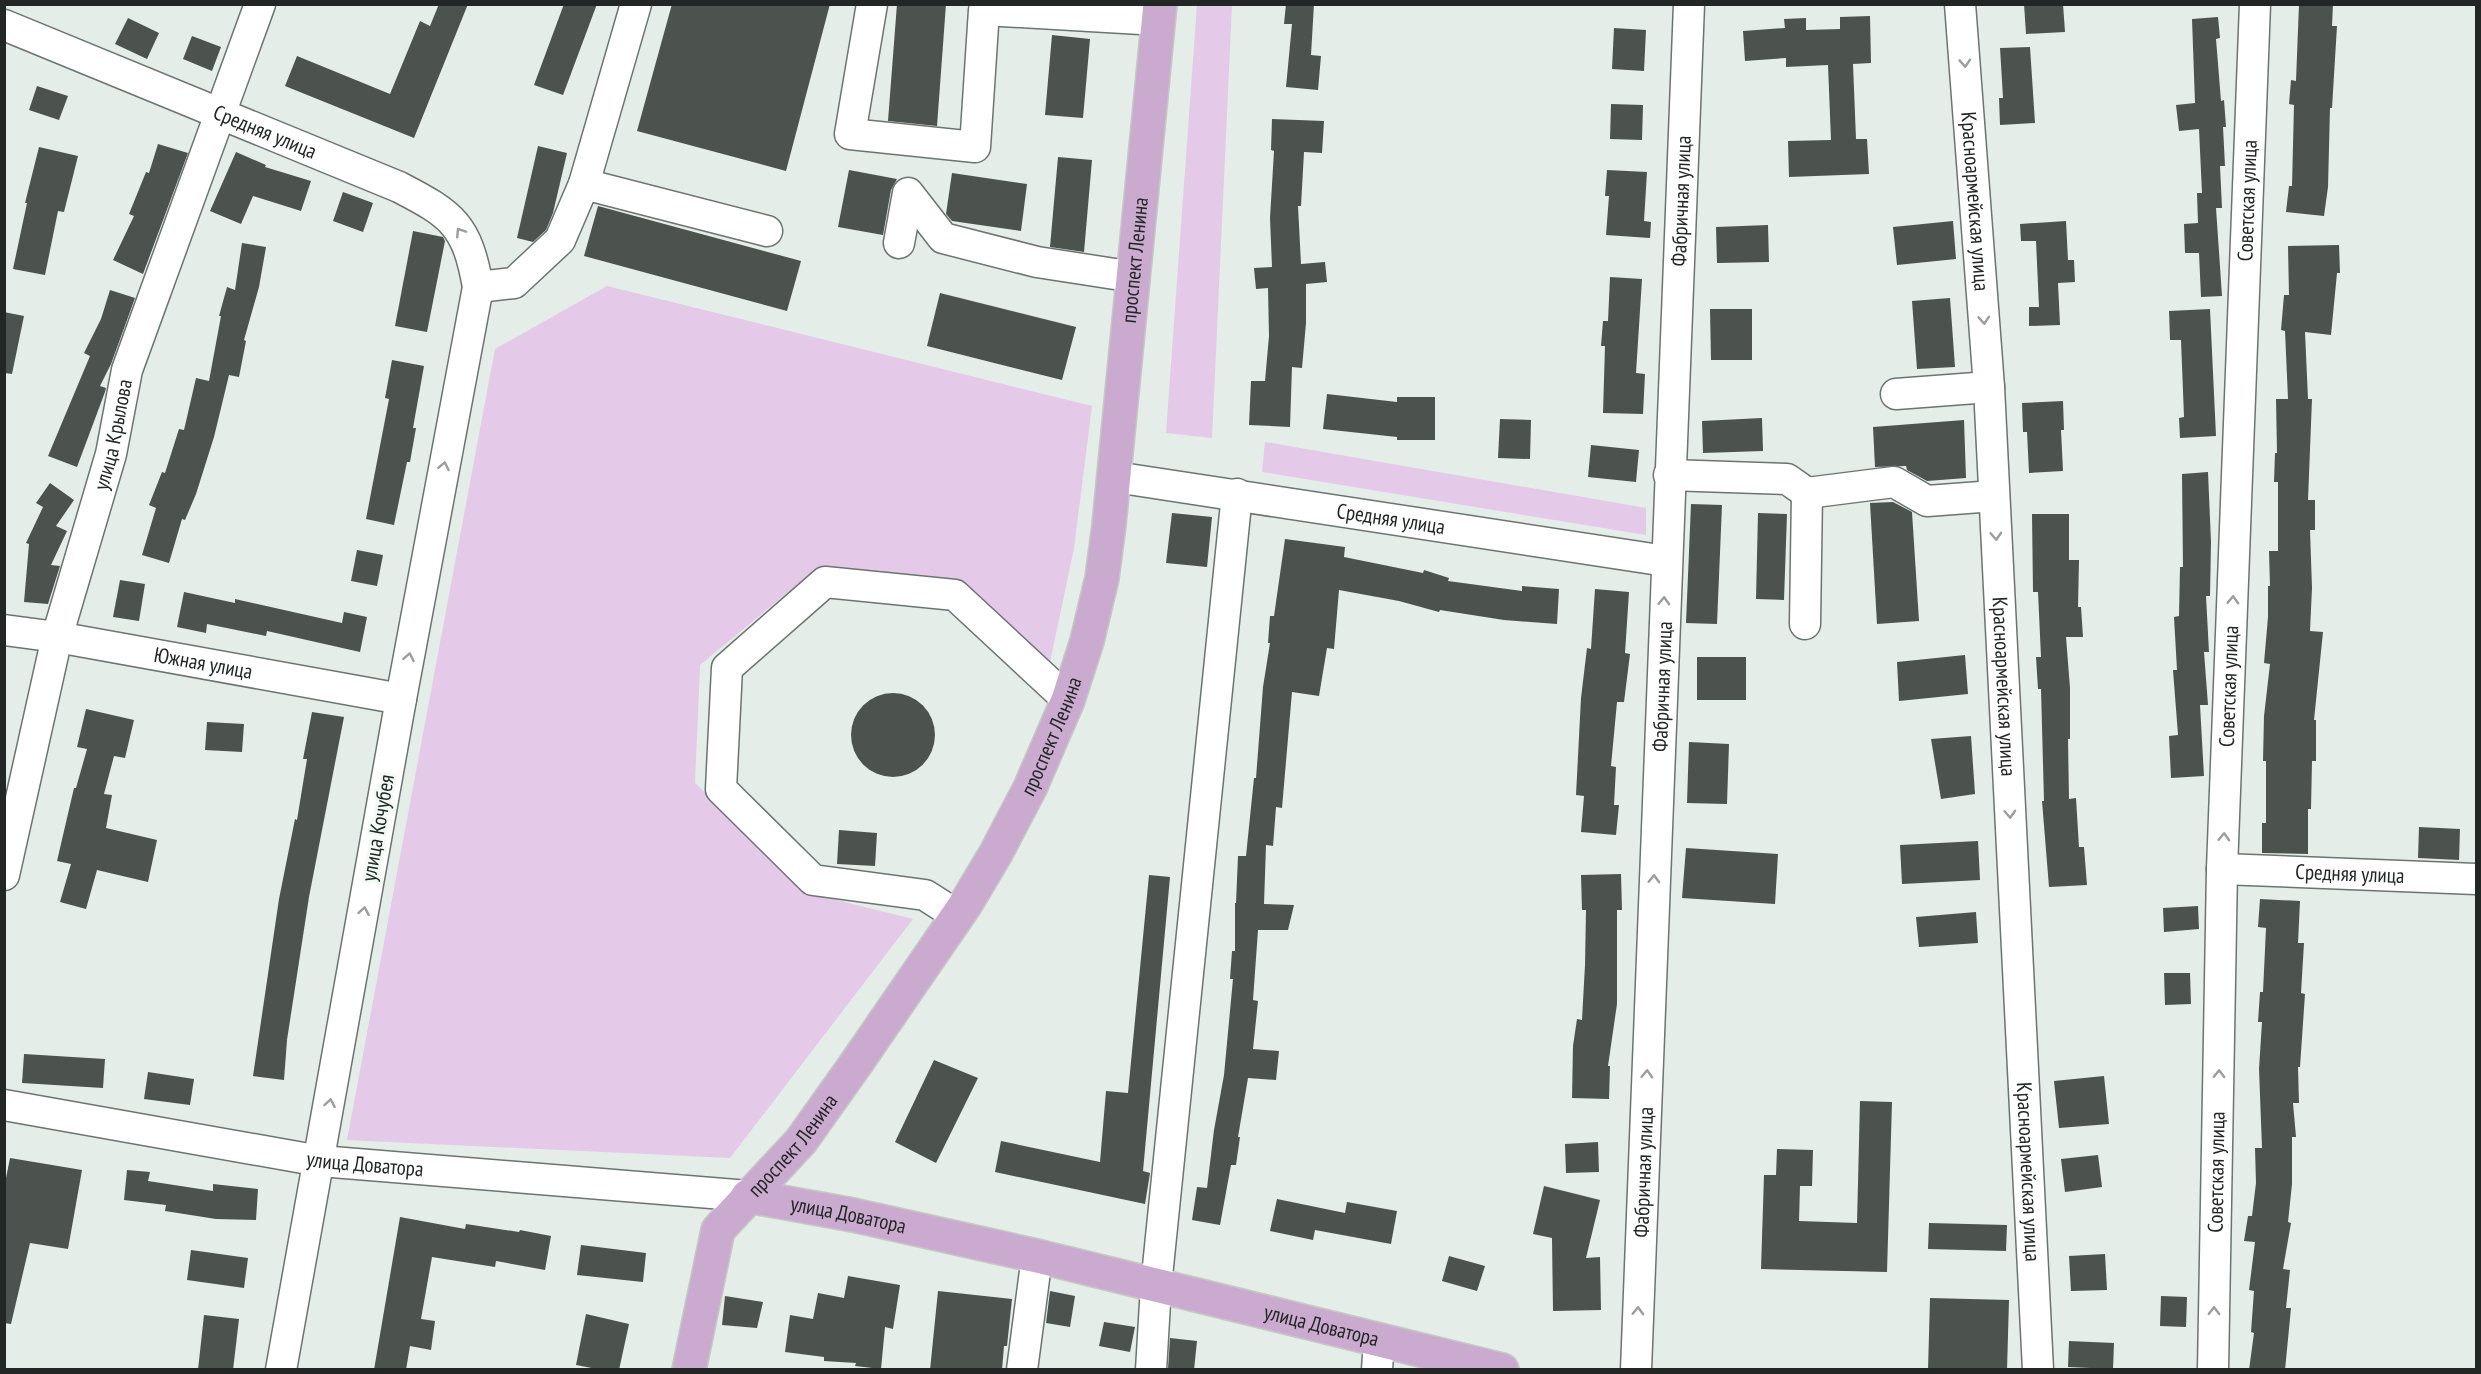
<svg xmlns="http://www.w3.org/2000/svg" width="2481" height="1374" font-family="'PT Sans Narrow',sans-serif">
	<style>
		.green { fill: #e4c9e8 }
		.building { fill: #4c534f }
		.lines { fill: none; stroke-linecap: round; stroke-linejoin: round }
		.minor-casing { stroke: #6c7470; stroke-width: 33 }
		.major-casing { stroke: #c6c7c6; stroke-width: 36 }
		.minor { stroke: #fff; stroke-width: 30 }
		.major { stroke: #cbaad0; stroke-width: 33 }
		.oneway { stroke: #9c9d9c }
		.labels { text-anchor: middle; stroke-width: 6; stroke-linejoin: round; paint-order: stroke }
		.street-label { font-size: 21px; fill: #222624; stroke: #f1faf5 }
	</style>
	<rect width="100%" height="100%" fill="#e4ede8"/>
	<g class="green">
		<path d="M1197,5H1232L1212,438L1166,433Z"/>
		<path d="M607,286L1092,406L1074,548L1050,662L961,584L817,568L700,665L695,783L812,894L913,919L730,1158L347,1140L495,349Z"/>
		<path d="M1265,442L1646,508V535L1262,472Z"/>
	</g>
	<g class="building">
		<path d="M439,4H468L414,138L285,86L297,56L390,94L420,21L430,26Z"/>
		<path d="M564,4H597L563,95L534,85Z"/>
		<path d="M672,4H830L786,171L637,131Z"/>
		<path d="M897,4H946L937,126L888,121Z"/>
		<path d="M1286,4H1314L1311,55L1321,56L1318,90L1286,87L1292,24H1284Z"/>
		<path d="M2024,4H2063L2065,32L2026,34Z"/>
		<path d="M2299,4H2333L2332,26H2337L2332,108H2330L2328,187L2324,216L2286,212L2289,186H2292L2294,105L2289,104L2291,80L2296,81Z"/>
		<path d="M1870,16L1871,63L1853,64L1856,139H1867L1869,174L1789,177L1788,141L1831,140L1828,65L1786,67V58L1745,61L1743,31L1785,28L1784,19L1806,18V30L1840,29V17Z"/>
		<path d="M2218,17L2220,38L2216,39L2221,101L2224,100L2226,127H2223L2225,166H2220L2222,208H2216L2222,296L2201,297L2199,253H2185L2184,224L2198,223L2197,193H2202L2199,129L2179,131L2176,105L2195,103L2192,19Z"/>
		<path d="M128,18L159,33L147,59L115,44Z"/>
		<path d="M1614,28L1646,30L1644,71L1612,69Z"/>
		<path d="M1052,35L1090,39L1083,118L1045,115Z"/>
		<path d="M192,36L221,47L212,71L183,59Z"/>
		<path d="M2030,47L2035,123L2000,125L1999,98H2003L2000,48Z"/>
		<path d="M37,86L68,96L59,120L29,110Z"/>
		<path d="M1611,104L1643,105L1642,140L1610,139Z"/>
		<path d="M1272,119L1324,121L1322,153L1304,152L1301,206H1298L1301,264L1325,262L1327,282L1306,284V323L1302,368L1292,367L1290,427L1249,425L1251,381H1265L1269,336L1268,288L1256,289L1254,268L1272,267L1270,218L1274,151L1271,150Z"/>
		<path d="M158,144L188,153L143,274L113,260L134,216L129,214L146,172L149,173Z"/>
		<path d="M538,146L567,153L553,213L546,230L533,242L517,238Z"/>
		<path d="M39,147L78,156L64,212L58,211L45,275L13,269L27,203H25Z"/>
		<path d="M236,152L266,165L265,167L311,181L301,211L253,196L241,224L210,211Z"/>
		<path d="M1058,157L1092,160L1084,252L1050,247Z"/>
		<path d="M849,170L897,179L891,190L883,235L838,227Z"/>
		<path d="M1607,170L1647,172L1644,221L1651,222L1650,238L1606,235L1609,196H1605Z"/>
		<path d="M952,173L1027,184L1021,231L952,221L946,214Z"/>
		<path d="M343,192L373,203L363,232L333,221Z"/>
		<path d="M598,206L801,261L787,311L584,256Z"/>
		<path d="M1953,221L1956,259L1897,265L1893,227Z"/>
		<path d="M2066,221L2068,260H2074L2075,282L2058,283L2060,325L2029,326V307H2039L2036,241H2021L2020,224Z"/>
		<path d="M1768,225L1769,262L1717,263L1716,227Z"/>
		<path d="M413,231L443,237L445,241L427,332L395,326Z"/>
		<path d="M242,243L266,247L259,287L244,340L246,341L239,377L229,375L214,437L196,494L185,520L182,519L169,563L142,555L156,508L149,505L162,472L165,473L179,429L184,430L196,378L209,381L221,316H219L227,287L235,290Z"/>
		<path d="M2339,245L2340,273H2337L2331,335L2305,332L2308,399H2312L2308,500H2315V530H2310L2312,588L2310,631L2323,632L2314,720H2316V761H2312L2311,809H2308V854L2262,853V823H2266V761H2263L2264,716L2270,664L2264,663L2268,617V586H2270L2269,551H2278V482H2274L2275,453H2277L2276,399H2288L2285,331L2281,330L2284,295H2289L2288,246Z"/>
		<path d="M1610,277L1642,279L1636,373L1645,374L1643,414L1603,413L1605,346H1601L1603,321H1608Z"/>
		<path d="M110,290L135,298L111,364L100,386L106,388L105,392L77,467L48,456L90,356L84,353L101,319Z"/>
		<path d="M940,293L1076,327L1062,380L927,346Z"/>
		<path d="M1950,298L1955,367L1917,369L1912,301Z"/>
		<path d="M1710,309H1752V360H1711Z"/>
		<path d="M2210,309L2216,436L2180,438L2179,418L2184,417L2181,340H2170L2169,311Z"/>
		<path d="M4,312L24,316L12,374L4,373Z"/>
		<path d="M392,360L424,366L413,428H416L410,462H407L394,525L366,519L389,399L385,398Z"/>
		<path d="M1327,394L1397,402V397H1435V440H1397V437L1323,429Z"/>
		<path d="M2063,401L2064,430H2061L2063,471L2029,473L2027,432H2023L2022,403Z"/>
		<path d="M1762,418L1763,451L1703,453L1702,421Z"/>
		<path d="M1500,419L1531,420L1530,459L1498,458Z"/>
		<path d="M1964,420L1966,478L1927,481L1907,470L1906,466L1875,467L1873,427Z"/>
		<path d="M1591,445L1639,450L1636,482L1588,477Z"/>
		<path d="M2208,472L2211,542L2210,596H2206L2209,652H2204L2208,705H2200L2204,776L2171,778L2169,736L2178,735L2173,670H2177L2174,617L2179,616L2180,567H2183L2182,474Z"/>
		<path d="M50,483L74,500L56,526L67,531L51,565L60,566L48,604L24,602L29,544L26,543L43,507L36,503Z"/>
		<path d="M1893,502L1912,512L1919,621L1877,624L1870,503Z"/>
		<path d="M1691,504L1722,505L1717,624L1686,623Z"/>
		<path d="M1172,513L1212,517L1207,567L1166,563Z"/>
		<path d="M1758,513L1787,514L1784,600L1756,599Z"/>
		<path d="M2032,514H2069V560H2079L2078,607H2081L2083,637H2066L2070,688V739H2068L2069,799L2076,798L2079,847H2084L2087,885L2049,887L2042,801H2044L2041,689H2038L2036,657H2041L2038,592H2033Z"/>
		<path d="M1285,539L1345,547L1344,557L1423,573L1424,570L1449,578L1448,581L1522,591V586L1559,589L1557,624L1504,620L1440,610L1439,612L1399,601L1339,590L1334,649L1327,648L1319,696L1292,692L1282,808L1276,807L1273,846L1266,845L1264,904L1294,905L1288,930H1258L1253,1000L1258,1001L1253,1049L1279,1051L1276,1080L1248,1078L1238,1137H1240L1236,1165H1231L1220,1225L1192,1220L1197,1187L1207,1188L1214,1130L1224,1075L1233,979H1230L1232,951H1235V903H1236L1238,856H1246L1254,778H1256L1263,687L1270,643H1268L1270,616H1274Z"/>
		<path d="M357,550L383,555L377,586L351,581Z"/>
		<path d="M120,580L145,584L139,621L113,617Z"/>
		<path d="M1595,589L1629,592L1625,653L1630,654L1624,702H1617L1611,766L1616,767L1614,805H1619L1616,835L1581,832L1584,796L1576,795L1581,698L1587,648L1591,649Z"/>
		<path d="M184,592L235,603V599L342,623L344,612L367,617L360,652L267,631L266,636L207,624L206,633L177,627Z"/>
		<path d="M1965,655L1968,694L1899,701L1897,662Z"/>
		<rect x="1697" y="657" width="49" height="43"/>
		<circle cx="893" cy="735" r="42"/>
		<path d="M86,709L134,720L125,758L114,756L104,794L112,795L106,828L157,840L148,882L97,870L86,909L60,902L71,864L57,861L74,788H76L87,749L77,747Z"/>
		<path d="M312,712L344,717L309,897L287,1040L284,1080L253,1076L279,899L295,819L297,820L307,759H303Z"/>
		<path d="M207,722L244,724L242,752L205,750Z"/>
		<path d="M1971,736L1975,794L1941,799L1931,739Z"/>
		<path d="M1689,742L1729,744L1727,804L1687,803Z"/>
		<path d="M2419,827L2460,829L2459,860L2418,858Z"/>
		<path d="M839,830L877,833L875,866L837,864Z"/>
		<path d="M1978,841L1980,880L1902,884L1900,845Z"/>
		<path d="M1686,848L1778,854L1775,904L1682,898Z"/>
		<path d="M1621,874L1622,910H1617V1004L1608,1066H1610L1609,1099L1572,1098L1573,1046L1577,1019L1582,1020L1585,965L1586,910H1582L1581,875Z"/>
		<path d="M1149,875L1170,877L1143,1171L1150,1173L1145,1204L995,1172L1001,1141L1100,1162L1106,1091L1128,1093Z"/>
		<path d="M2260,899L2300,901L2298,943H2304L2301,993L2305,994L2300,1067H2298L2299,1103H2293L2296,1137H2292V1184L2288,1222L2291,1223L2283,1269L2290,1270L2286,1308H2291L2285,1370H2249L2254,1333L2251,1332L2254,1291L2249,1290L2255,1242L2244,1241L2248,1216H2252L2256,1183L2255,1148H2262L2259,1069L2262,1022H2258L2260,992H2263L2266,928L2258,927Z"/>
		<path d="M2198,906L2199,929L2164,932L2163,908Z"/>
		<path d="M1976,912L1978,943L1919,947L1916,917Z"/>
		<path d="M2164,973H2190L2191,1004L2165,1005Z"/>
		<path d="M24,1054L105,1059L103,1088L22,1083Z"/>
		<path d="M934,1060L978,1078L936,1163L895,1142Z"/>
		<path d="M148,1072L194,1079L190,1105L144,1099Z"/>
		<path d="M2104,1076L2109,1124L2059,1128L2054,1081Z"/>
		<path d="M1860,1101L1892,1102L1887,1272L1761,1269L1764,1175H1776L1777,1149L1813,1150L1812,1186H1800L1799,1221L1857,1223Z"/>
		<path d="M1598,1142L1599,1172L1566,1173L1565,1144Z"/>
		<path d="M2098,1155L2102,1187L2065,1192L2061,1159Z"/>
		<path d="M10,1158L82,1170L68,1249L30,1243L11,1324L4,1323V1188Z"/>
		<path d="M127,1170L150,1172L148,1181L213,1191V1184L258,1189L256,1220L216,1219L165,1211L166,1205L124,1200Z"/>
		<path d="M1544,1186L1600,1200L1586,1258L1600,1257L1601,1310L1553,1311L1552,1238L1533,1234Z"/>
		<path d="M1277,1199L1345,1213L1347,1202L1397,1211L1391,1244L1315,1230L1313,1240L1270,1231Z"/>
		<path d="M400,1217L465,1229L466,1224L519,1232L520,1230L551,1236L545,1270L496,1261L495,1267L432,1257L421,1319L435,1321L431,1350L410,1346L406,1370H374Z"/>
		<path d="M1929,1223L2007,1225L2006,1251L1928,1249Z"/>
		<path d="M581,1245L646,1253L643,1282L577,1275Z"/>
		<path d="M191,1250L248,1258L244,1288L187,1280Z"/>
		<path d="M2105,1254L2107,1290L2071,1291L2069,1256Z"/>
		<path d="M1449,1256L1485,1266L1477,1291L1442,1281Z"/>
		<path d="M848,1276L900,1285L893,1329L885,1327L881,1369L855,1366L856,1363L824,1361V1357L785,1352L790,1315L813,1319L818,1293L844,1298Z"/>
		<path d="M938,1291L1012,1299L1007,1346H1004L1002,1370H930Z"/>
		<path d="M1050,1291L1075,1296L1070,1327L1046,1323Z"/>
		<path d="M725,1296L763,1302L757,1328L722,1325Z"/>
		<path d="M2161,1296L2187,1297L2186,1327L2160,1326Z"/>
		<path d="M1930,1298L2009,1300L2007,1370H1928Z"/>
		<path d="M586,1314L629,1324L619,1370H602L576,1365Z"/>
		<path d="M204,1315L239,1319L233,1370H198Z"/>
		<path d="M1104,1322L1135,1327L1130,1352L1099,1346Z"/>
		<path d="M1170,1338L1197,1341L1194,1370L1168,1369Z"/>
		<path d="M2069,1341L2114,1343L2113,1369L2068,1367Z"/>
	</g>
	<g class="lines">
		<g class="minor-casing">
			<g id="minor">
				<path d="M872,4L850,134L975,147L984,10L1158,20"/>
				<path id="s1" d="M1960,4L1989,387L2038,1370"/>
				<path id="s2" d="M4,25L399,187C453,215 467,225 478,287L401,699L281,1370"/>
				<path d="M584,184L767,231"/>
				<path d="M899,243L908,193L943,238L1037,262L1134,277"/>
				<path d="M478,287L514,283L560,240L584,184L636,4"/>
				<path d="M1896,394L1989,387"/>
				<path d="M1669,475L1787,479L1807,493L1894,482L1927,501L1994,496"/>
				<path id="s3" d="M1115,477L1666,561"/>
				<path d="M1805,624L1807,493"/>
				<path id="s4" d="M4,630L57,637L401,699"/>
				<path id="s5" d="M2222,869L2476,879"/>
				<path id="s6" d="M4,875L57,637L111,454L127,370L260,4"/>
				<path d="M958,916L925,895L813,880L721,789L727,668L825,582L955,595L1068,700"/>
				<path id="s7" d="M4,1105L320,1161L748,1196"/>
				<path d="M1022,1370L1037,1256"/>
				<path d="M1151,1370L1156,1286L1237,494"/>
				<path d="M1377,1370L1379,1340"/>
				<path id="s8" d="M1636,1370L1689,4"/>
				<path id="s9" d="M2213,1370L2222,869L2255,4"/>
			</g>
		</g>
		<g class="major-casing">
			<g id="major">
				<path id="s10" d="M748,1196L853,1215L1037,1256L1502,1370"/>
				<path id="s11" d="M689,1370L718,1230L801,1141L855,1065L965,905L996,853L1030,788L1068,700L1087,641L1102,578L1109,525L1160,4"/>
			</g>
		</g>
		<use href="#minor" class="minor"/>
		<use href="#major" class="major"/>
	</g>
	<defs><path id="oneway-chevron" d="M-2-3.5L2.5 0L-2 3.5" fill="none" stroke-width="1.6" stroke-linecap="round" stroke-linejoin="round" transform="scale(1.5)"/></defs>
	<g class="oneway">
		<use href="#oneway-chevron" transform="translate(1965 63) rotate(86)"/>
		<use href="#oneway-chevron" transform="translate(460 232) rotate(-123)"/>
		<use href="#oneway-chevron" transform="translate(1984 320) rotate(86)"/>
		<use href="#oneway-chevron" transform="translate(444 466) rotate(-79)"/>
		<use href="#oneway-chevron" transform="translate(1996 536) rotate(87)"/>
		<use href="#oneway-chevron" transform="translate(2233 600) rotate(-88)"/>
		<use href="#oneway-chevron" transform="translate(1664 601) rotate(-88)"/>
		<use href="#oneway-chevron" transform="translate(409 657) rotate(-79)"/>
		<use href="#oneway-chevron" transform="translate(2010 814) rotate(87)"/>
		<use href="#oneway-chevron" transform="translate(2224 837) rotate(-88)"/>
		<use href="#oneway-chevron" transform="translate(1654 879) rotate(-88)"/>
		<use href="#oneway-chevron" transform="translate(364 911) rotate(-80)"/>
		<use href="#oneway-chevron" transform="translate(1647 1074) rotate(-88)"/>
		<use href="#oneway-chevron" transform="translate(2219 1074) rotate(-89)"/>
		<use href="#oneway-chevron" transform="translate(330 1103) rotate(-80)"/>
		<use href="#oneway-chevron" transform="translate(1638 1311) rotate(-88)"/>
		<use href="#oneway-chevron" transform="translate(2214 1311) rotate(-89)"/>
	</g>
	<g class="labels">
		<g class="street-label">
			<text dy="7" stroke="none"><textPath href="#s2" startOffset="282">Средняя улица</textPath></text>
			<text dy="7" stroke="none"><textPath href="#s8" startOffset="1170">Фабричная улица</textPath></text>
			<text dy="7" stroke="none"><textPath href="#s9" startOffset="1170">Советская улица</textPath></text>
			<text dy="7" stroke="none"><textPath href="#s1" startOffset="198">Красноармейская улица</textPath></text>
			<text dy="7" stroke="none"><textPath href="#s11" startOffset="1228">проспект Ленина</textPath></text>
			<text dy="7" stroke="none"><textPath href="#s6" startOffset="454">улица Крылова</textPath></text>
			<text dy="7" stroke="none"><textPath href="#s3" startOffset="279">Средняя улица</textPath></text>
			<text dy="7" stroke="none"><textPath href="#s4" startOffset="202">Южная улица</textPath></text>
			<text dy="7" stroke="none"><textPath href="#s8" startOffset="684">Фабричная улица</textPath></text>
			<text dy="7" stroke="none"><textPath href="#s1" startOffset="684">Красноармейская улица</textPath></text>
			<text dy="7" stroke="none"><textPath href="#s9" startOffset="684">Советская улица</textPath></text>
			<text dy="7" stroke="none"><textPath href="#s11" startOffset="742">проспект Ленина</textPath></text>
			<text transform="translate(378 828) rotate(-80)" y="7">улица Кочубея</text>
			<text dy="7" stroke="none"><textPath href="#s5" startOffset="128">Средняя улица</textPath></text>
			<text dy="7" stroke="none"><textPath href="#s11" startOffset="256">проспект Ленина</textPath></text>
			<text dy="7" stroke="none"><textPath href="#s7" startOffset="366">улица Доватора</textPath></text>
			<text dy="7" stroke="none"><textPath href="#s1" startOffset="1170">Красноармейская улица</textPath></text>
			<text dy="7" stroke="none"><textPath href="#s8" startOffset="198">Фабричная улица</textPath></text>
			<text dy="7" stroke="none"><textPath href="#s9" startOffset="198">Советская улица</textPath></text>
			<text dy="7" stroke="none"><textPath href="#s10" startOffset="102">улица Доватора</textPath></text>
			<text dy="7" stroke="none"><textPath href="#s10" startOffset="588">улица Доватора</textPath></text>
		</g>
	</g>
	<rect width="2481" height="1374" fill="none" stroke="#222624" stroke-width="12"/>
</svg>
